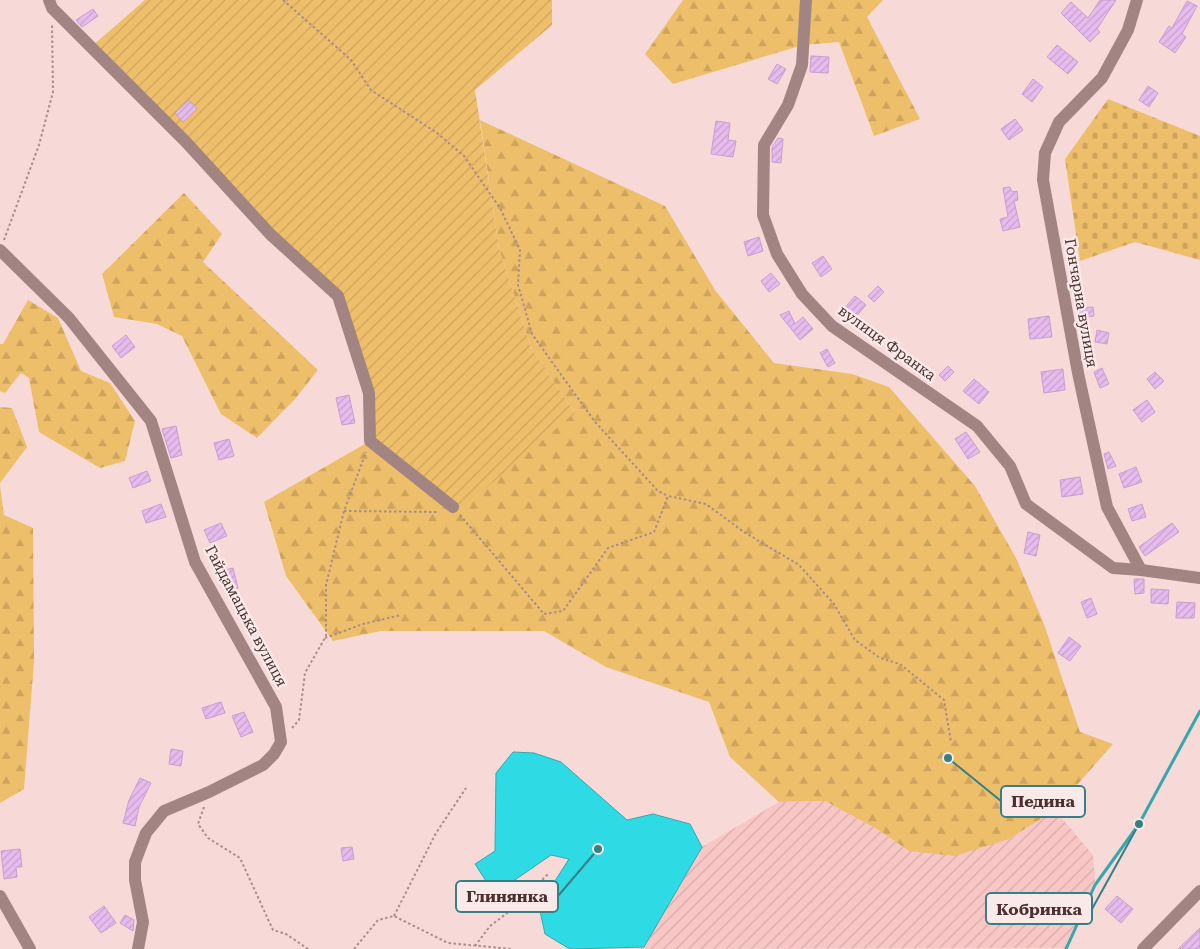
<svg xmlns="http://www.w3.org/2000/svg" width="1200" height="949" font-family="'Roboto Serif',serif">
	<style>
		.industrial { fill: url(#industrial-furrows) }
		.forest { fill: url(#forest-firs) }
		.cemetery { fill: url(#cemetery-stones) }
		.garden { fill: url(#garden-furrows) }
		.water { fill: #2edae4; stroke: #37a7ae }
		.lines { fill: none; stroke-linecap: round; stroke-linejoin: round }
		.stream { stroke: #37a7ae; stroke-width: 3 }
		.building { fill: url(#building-hatch); stroke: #c89ed0 }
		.path { stroke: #a98c8a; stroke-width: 2; stroke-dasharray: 2.5 2.5; stroke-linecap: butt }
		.minor { stroke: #a28482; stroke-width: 12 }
		.labels { text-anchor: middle; stroke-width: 5; stroke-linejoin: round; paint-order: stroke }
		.street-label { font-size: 15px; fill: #4c302f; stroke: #f9eae9 }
		.leader { fill: none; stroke: #367f84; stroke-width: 2 }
		.callout-dot { fill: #367f84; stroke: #f9eae9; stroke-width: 2 }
		.callout { fill: #f9eae9; stroke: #367f84; stroke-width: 2 }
		.callout-label { font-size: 16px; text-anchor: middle; font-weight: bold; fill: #4c302f }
	</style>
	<defs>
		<pattern id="industrial-furrows" width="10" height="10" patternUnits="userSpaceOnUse" patternTransform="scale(1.25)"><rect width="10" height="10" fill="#f8c7c5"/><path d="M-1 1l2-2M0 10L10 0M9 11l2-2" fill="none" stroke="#d6abaa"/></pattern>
		<pattern id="forest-firs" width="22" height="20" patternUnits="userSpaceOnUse" patternTransform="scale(1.25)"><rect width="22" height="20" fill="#eebf6b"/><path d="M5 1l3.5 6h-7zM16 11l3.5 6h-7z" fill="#cea45d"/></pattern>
		<pattern id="cemetery-stones" width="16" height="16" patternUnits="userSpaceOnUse" patternTransform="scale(1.25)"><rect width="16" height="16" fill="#eebf6b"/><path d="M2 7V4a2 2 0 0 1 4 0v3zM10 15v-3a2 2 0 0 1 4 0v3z" fill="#cea45d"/></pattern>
		<pattern id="garden-furrows" width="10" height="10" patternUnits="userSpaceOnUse" patternTransform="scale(1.25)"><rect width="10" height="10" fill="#eebf6b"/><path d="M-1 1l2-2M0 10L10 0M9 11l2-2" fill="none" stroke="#cea45d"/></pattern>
		<pattern id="building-hatch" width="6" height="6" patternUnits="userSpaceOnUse" patternTransform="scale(1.25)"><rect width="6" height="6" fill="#e6bbee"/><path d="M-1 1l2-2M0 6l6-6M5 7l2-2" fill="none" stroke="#c7a1cc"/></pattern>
	</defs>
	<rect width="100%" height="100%" fill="#f7d9d7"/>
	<path class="industrial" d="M825,801L877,829L909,851L1009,839L1055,810L1093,855L1095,885L1067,948L637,949L644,947L702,847L779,802Z"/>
	<g class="forest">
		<path d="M683,0H883L867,17L920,119L874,136L839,42L803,45L673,84L645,54Z"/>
		<path d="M480,120L665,206L715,290L774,363L852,374L889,387L975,486L1016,558L1044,624L1080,732L1113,744L1055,810L1009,839L955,856L909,851L877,829L825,801L779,802L730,757L709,702L606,667L544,631H381L333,641L286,576L264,502L370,441L575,413L531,348L499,249Z"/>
		<path d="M184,193L222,234L203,262L318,370L295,399L257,438L221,414L182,336L157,324L114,317L102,274Z"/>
		<path d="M28,300L58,318L81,371L110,383L135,421L125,461L100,468L39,432L29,378L21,373L5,393L0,391V344H3Z"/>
		<path d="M0,407L12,408L27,447L0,483Z"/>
		<path d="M0,485L4,515L33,528L34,661L24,789L0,803Z"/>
	</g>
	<path class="cemetery" d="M1108,99L1200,136V260L1135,242L1080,261L1065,159Z"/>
	<path class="garden" d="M145,0H552V25L475,90L499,249L531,348L575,413L466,505L453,507L370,441L369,393L338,296L91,47Z"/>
	<path class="water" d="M513,752L534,753L561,762L627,820L653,814L690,824L702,847L644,947L574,949L568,948L545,934L539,906L569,859L551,855L509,884L486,881L475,864L495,851L496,773Z"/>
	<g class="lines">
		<path class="stream" d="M1066,949L1095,885L1139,824L1200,711"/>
	</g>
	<g class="building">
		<path d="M1100,0H1116L1097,29L1100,32L1090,42L1061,13L1071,2L1088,18Z"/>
		<path d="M1187,1L1197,6L1182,34L1186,37L1175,53L1159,42L1169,26L1172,28Z"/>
		<path d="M93,9L98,16L82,27L76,20Z"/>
		<path d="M1057,45L1078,62L1068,74L1047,57Z"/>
		<path d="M811,56L829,57L828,73L810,72Z"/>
		<path d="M777,64L786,69L777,84L768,79Z"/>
		<path d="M1033,79L1043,87L1032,102L1022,94Z"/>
		<path d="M1148,86L1158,93L1149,107L1139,100Z"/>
		<path d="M189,100L197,109L183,122L175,113Z"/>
		<path d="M1015,119L1023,130L1009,140L1001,129Z"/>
		<path d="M716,121L730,123L728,140L736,141L733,157L711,154Z"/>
		<path d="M778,138L783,139L781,163L772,162V147Z"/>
		<path d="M1010,187L1012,192L1017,191L1018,200L1014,201L1020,227L1003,231L1000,219L1008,217L1003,188Z"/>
		<path d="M759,237L763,251L748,256L744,242Z"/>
		<path d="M823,256L832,269L821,277L812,263Z"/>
		<path d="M771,273L780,284L769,292L761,281Z"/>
		<path d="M878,286L884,292L874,302L868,296Z"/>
		<path d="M855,296L866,305L853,320L842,311Z"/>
		<path d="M1093,307L1094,316L1080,318L1079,308Z"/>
		<path d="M789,311L795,324L803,317L813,329L800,340L780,315Z"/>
		<path d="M1049,316L1052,337L1030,339L1028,319Z"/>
		<path d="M1097,330L1109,333L1107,344L1095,342Z"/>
		<path d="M126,335L135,347L121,358L112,346Z"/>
		<path d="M827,349L835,363L828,367L820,353Z"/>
		<path d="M948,366L954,372L945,381L939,375Z"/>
		<path d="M1102,368L1109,384L1100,388L1094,372Z"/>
		<path d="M1063,369L1065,390L1044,393L1041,372Z"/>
		<path d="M1155,372L1164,381L1155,389L1147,379Z"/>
		<path d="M974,379L989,392L979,404L963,391Z"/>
		<path d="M349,395L355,423L342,425L336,398Z"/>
		<path d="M1147,400L1155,412L1142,422L1133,410Z"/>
		<path d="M176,426L182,455L171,458L162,429Z"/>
		<path d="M966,432L980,452L968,459L955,439Z"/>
		<path d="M229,439L234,456L219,460L214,443Z"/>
		<path d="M1109,452L1116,466L1108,469L1104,454Z"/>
		<path d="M1136,467L1142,482L1124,488L1119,474Z"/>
		<path d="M147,471L151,481L133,488L129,478Z"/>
		<path d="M1080,477L1083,494L1062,497L1060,480Z"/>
		<path d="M161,504L166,517L146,523L142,511Z"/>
		<path d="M1142,504L1146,517L1132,521L1128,509Z"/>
		<path d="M221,523L227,536L210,543L204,530Z"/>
		<path d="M1172,523L1179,532L1145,556L1139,547Z"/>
		<path d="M1028,532L1040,535L1036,556L1024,553Z"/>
		<path d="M233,568L238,588L225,591L221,571Z"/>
		<path d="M1134,579H1144V593L1135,594Z"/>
		<path d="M1151,589L1169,590L1168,604L1151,603Z"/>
		<path d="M1091,598L1097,614L1087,618L1081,602Z"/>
		<path d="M1177,602L1195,603L1194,618H1176Z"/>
		<path d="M1069,637L1081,646L1070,661L1058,653Z"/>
		<path d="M221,702L225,713L206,719L202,708Z"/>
		<path d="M244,712L253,732L241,737L232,716Z"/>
		<path d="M171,749L183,751L181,766L169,764Z"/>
		<path d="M140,778L151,783L139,807L135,826L123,823L129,800Z"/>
		<path d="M352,847L354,859L343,861L341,848Z"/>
		<path d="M20,849L22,867H16L17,877L4,879L1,851Z"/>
		<path d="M1117,896L1133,909L1121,923L1105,909Z"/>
		<path d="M104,906L116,923L101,933L89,917Z"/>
		<path d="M125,915L134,920L133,931L120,923Z"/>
		<path d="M1200,928V949H1178Z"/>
	</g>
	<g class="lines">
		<g class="path">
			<path d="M283,0L351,60L371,90L437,133L464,156L500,208L520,250L518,285L532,334L595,422L658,491L668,496"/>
			<path d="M4,240L39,145L53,92L52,25"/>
			<path d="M344,511L439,512"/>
			<path d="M460,515L544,614L563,611L608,548L654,532L668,496L706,504L744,532L799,565L834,604L855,640L880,658L900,664L944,700L951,742"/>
			<path d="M325,638L363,624L401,615"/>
			<path d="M292,728L299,720L305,673L326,636V585L344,511L366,452"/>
			<path d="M204,807L198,824L208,838L240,858L273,930L286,934L308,949"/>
			<path d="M394,916L436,833L466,788"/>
			<path d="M475,946L490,926L515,907L549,873"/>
			<path d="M354,949L378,920L394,916L448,943L512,949"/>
		</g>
		<g class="minor">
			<path d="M49,0L52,8L186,142L270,234L338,296L369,393L370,441L453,507"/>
			<path d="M806,0L802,65L788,105L764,145L763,215L777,254L802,294L832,326L977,426L1010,466L1026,504L1113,568L1141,570"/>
			<path d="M1137,0L1128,30L1102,78L1059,122L1045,153L1043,180L1078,373L1107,507L1141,570L1200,578"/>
			<path d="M0,250L69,318L151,421L195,562L276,707L281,742L274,754L263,765L209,792L164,811L146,833L135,862V880L143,922L138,949"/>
			<path d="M0,896L30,949"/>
			<path d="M1143,949L1200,891"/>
		</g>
	</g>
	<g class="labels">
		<g class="street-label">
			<text transform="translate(1081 303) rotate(80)" y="5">Гончарна вулиця</text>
			<text transform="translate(887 343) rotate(36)" y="5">вулиця Франка</text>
			<text transform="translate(246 616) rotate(62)" y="5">Гайдамацька вулиця</text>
		</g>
	</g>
	<path class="leader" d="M948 758L1001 801M598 849L558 896M1139 824L1092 909"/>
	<g class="callout-dot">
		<circle cx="948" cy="758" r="5"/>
		<circle cx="598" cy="849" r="5"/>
		<circle cx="1139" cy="824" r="5"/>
	</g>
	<g class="callout">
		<rect x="1001" y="786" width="84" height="31" rx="5"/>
		<rect x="456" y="881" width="102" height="31" rx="5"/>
		<rect x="986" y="893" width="106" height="31" rx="5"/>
	</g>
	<g class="callout-label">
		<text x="1043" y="807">Педина</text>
		<text x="507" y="902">Глинянка</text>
		<text x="1039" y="915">Кобринка</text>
	</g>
</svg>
